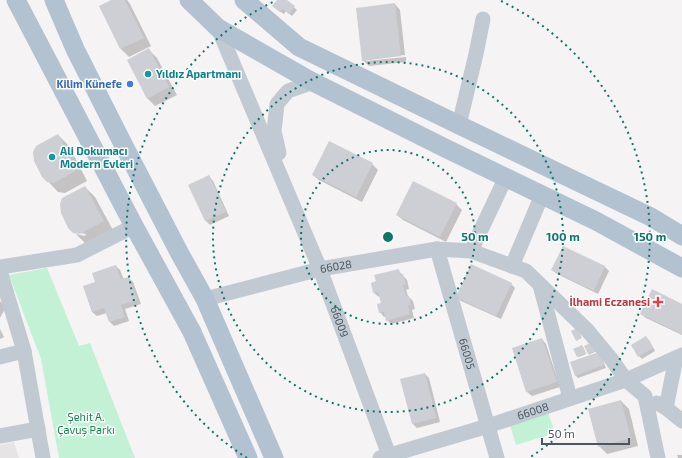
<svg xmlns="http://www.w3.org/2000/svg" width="682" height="458" font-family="'Exo 2',sans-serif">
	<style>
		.education { fill: #e6e4e5 }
		.green { fill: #c3f1d5 }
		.shadow { fill: #0003 }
		.building { fill: #cdcfd5 }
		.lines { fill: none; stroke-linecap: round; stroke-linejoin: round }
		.minor { stroke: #c1cad2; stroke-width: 15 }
		.major { stroke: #b3c2d1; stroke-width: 19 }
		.ring { fill: none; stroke: #0f766e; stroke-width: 2; stroke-dasharray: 2 4 }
		.culture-dot { fill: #0f9aa8; stroke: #fff; stroke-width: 1.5 }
		.shop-dot { fill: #3f7fe0; stroke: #fff; stroke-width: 1.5 }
		.health-dot { fill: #e0444e; stroke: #fff; stroke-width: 1.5 }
		.labels { text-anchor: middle; stroke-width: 3; stroke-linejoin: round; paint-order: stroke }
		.culture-label { font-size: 11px; font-weight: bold; fill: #0d838f; stroke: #fff; text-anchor: start }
		.shop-label { font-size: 11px; font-weight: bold; fill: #366cbe; stroke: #fff; text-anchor: end }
		.street-label { font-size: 11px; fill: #4a5661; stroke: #fff }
		.health-label { font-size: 11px; font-weight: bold; fill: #be3a42; stroke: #fff; text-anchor: end }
		.park-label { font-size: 11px; fill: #17864f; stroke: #fff }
		.centre { fill: #0f766e; stroke: #fff; stroke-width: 2 }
		.ring-label { font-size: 12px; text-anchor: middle; font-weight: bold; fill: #0f766e; stroke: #fff; stroke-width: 3; stroke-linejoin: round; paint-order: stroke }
	</style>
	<rect width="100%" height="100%" fill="#f5f3f3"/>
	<path class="education" d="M14,442L19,458H0V445Z"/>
	<g class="green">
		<path d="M47,268L79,346L90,343L135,458H59L41,359L9,275Z"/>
		<path d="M548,412L555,433L516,445L510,425Z"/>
	</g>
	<g class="shadow">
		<path d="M114,0H127L130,4L151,46L129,57L121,49L101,6Z"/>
		<path d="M279,0H286L297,10L292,16L286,11L284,14L276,9Z"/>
		<path d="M395,4L400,10L405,55L366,59V61L406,57V62L369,66L363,60Z"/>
		<path d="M149,50L157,58L177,95L155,106L147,98Z"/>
		<path d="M58,135L69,146L87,181L65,193L58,192L43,176Z"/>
		<path d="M372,164L378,170L362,202L319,180L313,175Z"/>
		<path d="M209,176L213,181L229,216L210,225L206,221L190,185Z"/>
		<path d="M85,187L95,197L114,232L85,243L76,234L85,236L86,234L76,232V234L69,227Z"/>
		<path d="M456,204L462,210L446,242L403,220L397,215Z"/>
		<path d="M563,247L605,267L609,271L598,294L557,274L552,270Z"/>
		<path d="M116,266L120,270L124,280L129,278L133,282L141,304L125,309L129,321L114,326L110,322L107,313L97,316L92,312L84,287L96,283Z"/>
		<path d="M398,270L407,280L409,289L406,290L408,296L413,301L415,309L412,310L414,318L391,324L387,320L386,316L384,317L380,312L383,304L381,296L379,297L374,293Z"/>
		<path d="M511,284L515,288L501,319L461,301L457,297Z"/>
		<path d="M0,301L6,307L0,318Z"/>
		<path d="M682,305V335L646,318L641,314Z"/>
		<path d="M0,329L4,337L0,339Z"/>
		<path d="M646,338L649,340L655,351L642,359L639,356Z"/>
		<path d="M542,339L546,344L560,387L532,396L527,392L513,349Z"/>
		<path d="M585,346L597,351L590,354L591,356H601L606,368L578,378L575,375L591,356L589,354Z"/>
		<path d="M583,347L586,354L579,357L578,356Z"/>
		<path d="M425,374L429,378L440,422L417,428L413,424L402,380Z"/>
		<path d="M621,401L629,409L638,446L607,454L599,446Z"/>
		<path d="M677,455H682V458H678Z"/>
	</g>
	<g class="building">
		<path d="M111,0H125L144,38L120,49L99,6Z"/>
		<path d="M277,0H287L295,6L289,14L283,9L280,12L272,6Z"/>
		<path d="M395,3L401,56L362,61L356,8Z"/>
		<path d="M149,48L169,87L147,99L127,60Z"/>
		<path d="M58,134L77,170L54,183L47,182L42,177L34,161L33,152L36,146Z"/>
		<path d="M329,141L373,163L356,197L312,175Z"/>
		<path d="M209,175L226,212L205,221L188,185Z"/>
		<path d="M413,181L457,203L440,237L396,215Z"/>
		<path d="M85,186L104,221L80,234L73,233L68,228L61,213L60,204L62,198Z"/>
		<path d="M563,246L605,266L594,291L551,270Z"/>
		<path d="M471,264L512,283L496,316L456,297Z"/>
		<path d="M116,265L121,279L129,277L137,300L121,305L125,317L109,322L104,308L92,312L83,286L95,282L92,273Z"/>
		<path d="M399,269L400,275L403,274L406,285H403L406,296H409L411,305H408L410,314L386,321L384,312L379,313L377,304L381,303L378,292L373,293L371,283L376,281L374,275Z"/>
		<path d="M652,289L682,304V334L640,314Z"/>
		<path d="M577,328L582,338L576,341L571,331Z"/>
		<path d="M646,336L653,348L638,357L631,345Z"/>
		<path d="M542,338L557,382L526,392L512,348Z"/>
		<path d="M593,342L597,350L588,354L584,346Z"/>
		<path d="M582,345L586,353L577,357L573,349Z"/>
		<path d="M599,352L604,365L575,376L570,362Z"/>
		<path d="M425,373L436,418L412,424L400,379Z"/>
		<path d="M621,400L631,438L598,447L588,409Z"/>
	</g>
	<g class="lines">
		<g class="minor">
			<path id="s1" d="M218,28L320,269L389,455"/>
			<path d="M459,125L476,54L483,19"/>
			<path d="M279,153L274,131L277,104L288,91L314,82"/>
			<path id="s2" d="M437,249L497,458"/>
			<path d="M471,251L506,177"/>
			<path d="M512,266L542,195"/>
			<path d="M0,267L77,255L134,226"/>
			<path d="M0,271L24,351L43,458"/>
			<path d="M540,285L570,398"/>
			<path id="s3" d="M205,299L320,269L437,249L471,251L526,271L588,331L612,360L626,380L645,396L658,458"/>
			<path d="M0,357L24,351"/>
			<path d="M657,403L666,408L682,421"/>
			<path d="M666,408L676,358"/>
			<path d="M0,436L38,429"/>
			<path id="s4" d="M380,458L488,426L626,380L682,355"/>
		</g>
		<g class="major">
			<path d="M16,0L134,226L192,332L248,458"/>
			<path d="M54,0L75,49L123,144L180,254L205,299L274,458"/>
			<path d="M189,0L218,28L309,80L447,149L596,221L682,268"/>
			<path d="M244,0L299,47L459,125L651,217L682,236"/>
		</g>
	</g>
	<g class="ring">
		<circle cx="388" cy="237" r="87"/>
		<circle cx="388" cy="237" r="175"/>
		<path d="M247 458A262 262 0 0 1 275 1M501 1A262 262 0 0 1 529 458"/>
	</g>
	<g class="culture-dot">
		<circle cx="148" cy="74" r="4"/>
		<circle cx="52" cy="157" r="4"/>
	</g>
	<circle class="shop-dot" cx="130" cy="84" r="4"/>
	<path class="health-dot" d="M656 296h4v4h4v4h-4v4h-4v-4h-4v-4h4z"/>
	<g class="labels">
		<g class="culture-label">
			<text x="156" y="78">Yıldız Apartmanı</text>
			<text x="60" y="155">Ali Dokumacı<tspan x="60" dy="13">Modern Evleri</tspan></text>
		</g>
		<g class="shop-label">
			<text x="122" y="88">Kilim Künefe</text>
		</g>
		<g class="street-label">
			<text dy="4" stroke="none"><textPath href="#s3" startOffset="135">66028</textPath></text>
			<text dy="4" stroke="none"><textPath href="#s1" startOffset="318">66009</textPath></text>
			<text dy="4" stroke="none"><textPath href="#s2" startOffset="109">66005</textPath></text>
			<text dy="4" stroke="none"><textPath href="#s4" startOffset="160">66008</textPath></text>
		</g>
		<g class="health-label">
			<text x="650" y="306">İlhami Eczanesi</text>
		</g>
		<g class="park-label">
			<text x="86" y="421">Şehit A.<tspan x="86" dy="13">Çavuş Parkı</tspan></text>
		</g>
	</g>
	<circle cx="388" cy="237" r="6" class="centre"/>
	<g class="ring-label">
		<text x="475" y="241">50 m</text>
		<text x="563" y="241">100 m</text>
		<text x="650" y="241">150 m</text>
	</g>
	<path d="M542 438v6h87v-6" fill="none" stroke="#4a5661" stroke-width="2"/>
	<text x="548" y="438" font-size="12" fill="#4a5661" stroke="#ffffff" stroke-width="3" paint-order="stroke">50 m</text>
</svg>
